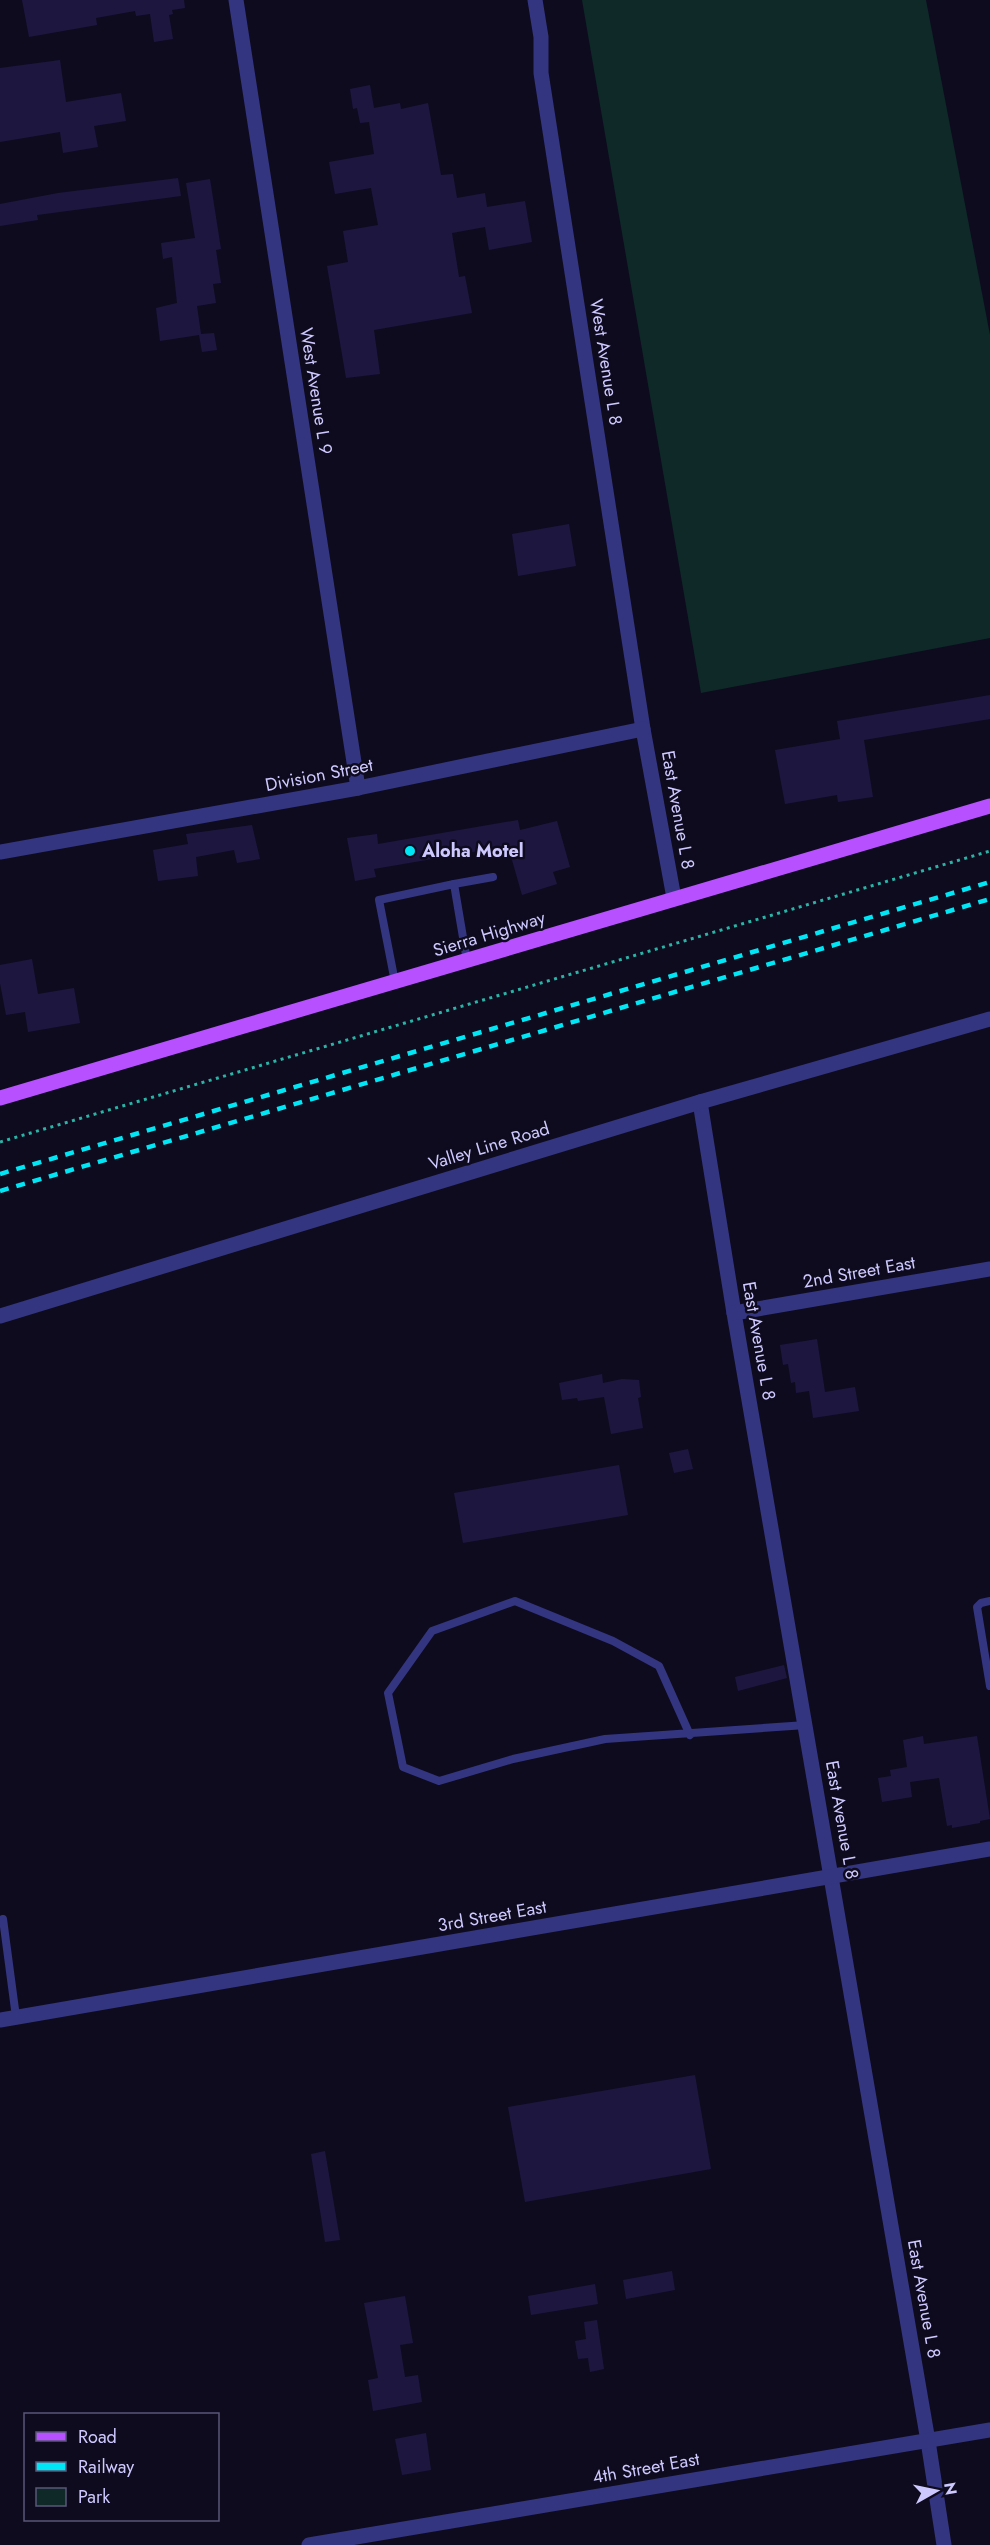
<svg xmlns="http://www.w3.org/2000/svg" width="990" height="2545" font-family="Jost,sans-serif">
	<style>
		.green { fill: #0e2927 }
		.building { fill: #1d1740 }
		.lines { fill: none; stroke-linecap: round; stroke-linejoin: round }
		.path { stroke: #29b4a6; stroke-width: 3; stroke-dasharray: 3 4.5; stroke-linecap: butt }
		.service { stroke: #343580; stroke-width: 8 }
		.minor { stroke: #343580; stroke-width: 15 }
		.primary { stroke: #b750ff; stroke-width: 15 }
		.rail { stroke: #00e6f4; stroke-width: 4.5; stroke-dasharray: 9 8; stroke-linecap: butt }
		.poi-dot { fill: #00e6f4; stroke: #0e0b1f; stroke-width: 2 }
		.labels { text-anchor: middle; stroke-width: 5; stroke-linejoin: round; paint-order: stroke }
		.street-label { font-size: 18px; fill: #cdc9ff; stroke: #0e0b1f }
		.poi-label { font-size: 18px; font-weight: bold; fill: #cdc9ff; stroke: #0e0b1f; text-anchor: start }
	</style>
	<rect width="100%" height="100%" fill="#0e0b1f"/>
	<path class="green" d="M582,0H926L990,335V638L701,693Z"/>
	<g class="building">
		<path d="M22,0H184L185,8L172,10L173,14L169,15L173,39L154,42L150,14L136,16L135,11L96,18L97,25L29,37Z"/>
		<path d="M60,60L66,102L121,93L126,121L94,126L98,147L63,153L60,132L0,142V68Z"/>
		<path d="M370,85L374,108L400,103L401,109L428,103L441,175L453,174L457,198L485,193L487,207L525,201L532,242L489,250L485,227L452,233L459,277L465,276L472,313L374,330L380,374L346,378L327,266L348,262L343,231L378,225L371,188L335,194L329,162L374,154L369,122L360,123L357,108L353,109L350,89Z"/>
		<path d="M178,178L181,196L37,215L38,220L0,226V204L58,193Z"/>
		<path d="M210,179L221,249L216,250L221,283L213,284L216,303L197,306L201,334L214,333L217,350L202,352L199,335L160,341L156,308L177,303L172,257L163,259L161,243L195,238L186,183Z"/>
		<path d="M569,524L576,566L518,576L512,534Z"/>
		<path d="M990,695V719L864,740L873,797L838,802L837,795L785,804L775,750L840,739L837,721Z"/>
		<path d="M518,820L520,830L557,821L570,867L553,872L557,884L522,895L508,846L374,869L376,877L355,881L347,838L377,834L378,844Z"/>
		<path d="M252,825L260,859L237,863L234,850L196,857L198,876L158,881L153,850L188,844L186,834Z"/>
		<path d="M32,959L38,994L74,988L80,1023L28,1032L25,1012L6,1015L0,983V965Z"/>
		<path d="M817,1339L825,1392L855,1387L859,1411L813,1418L809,1391L796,1393L795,1382L791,1383L788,1364L783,1365L780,1345Z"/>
		<path d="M602,1374L603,1383L622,1379L639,1380L641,1397L638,1398L643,1428L611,1434L604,1397L578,1401L577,1398L562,1400L559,1383Z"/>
		<path d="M688,1449L693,1469L674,1473L669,1453Z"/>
		<path d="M619,1465L628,1515L463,1543L454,1493Z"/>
		<path d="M784,1665L787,1678L738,1691L735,1677Z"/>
		<path d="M923,1736L924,1744L977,1736L990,1819L980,1821V1823L952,1828V1825L947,1826L939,1778L910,1782L912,1797L882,1802L878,1778L891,1776L890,1770L907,1767L903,1740Z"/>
		<path d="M695,2075L711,2169L525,2202L508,2107Z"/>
		<path d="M325,2151L340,2240L325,2242L311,2154Z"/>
		<path d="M672,2271L675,2290L626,2299L623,2280Z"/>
		<path d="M595,2284L598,2304L531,2315L528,2296Z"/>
		<path d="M405,2296L413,2343L400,2345L405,2377L418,2375L422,2402L373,2411L368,2380L378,2378L364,2303Z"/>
		<path d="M597,2320L604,2369L590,2372L588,2358L578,2359L575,2341L586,2339L584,2322Z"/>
		<path d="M426,2433L431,2470L402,2475L395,2439Z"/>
	</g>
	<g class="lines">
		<path class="path" d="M0,1142L990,851"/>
		<g class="service">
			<path d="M454,884L493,877"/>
			<path d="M395,982L379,900L454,884L467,961"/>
			<path d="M990,1601L981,1603L977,1607L990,1686"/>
			<path d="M690,1735L659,1666L613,1641L515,1601L432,1631L388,1693L403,1767L439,1781L513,1759L605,1739L806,1725"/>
			<path d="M3,1919L16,2017"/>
		</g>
		<g class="minor">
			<path d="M236,0L358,788"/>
			<path d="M535,0L541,37V73L643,729L674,898"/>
			<path d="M0,852L358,788L643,729"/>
			<path d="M700,1102L734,1313L928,2441L944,2545"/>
			<path d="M734,1313L990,1269"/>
			<path d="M0,1316L700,1102L990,1019"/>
			<path d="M0,2020L990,1849"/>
			<path d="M309,2545L990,2430"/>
		</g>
		<path class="primary" d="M0,1098L990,806"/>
		<g class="rail">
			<path d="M0,1174L990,882"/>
			<path d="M0,1191L990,899"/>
		</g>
	</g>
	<circle class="poi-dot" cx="410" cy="851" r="6"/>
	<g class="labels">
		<g class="street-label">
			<text transform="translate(606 362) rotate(81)" y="6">West Avenue L 8</text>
			<text transform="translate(316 391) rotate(81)" y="6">West Avenue L 9</text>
			<text transform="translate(319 775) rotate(-11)" y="6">Division Street</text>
			<text transform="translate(678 810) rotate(80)" y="6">East Avenue L 8</text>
			<text transform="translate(489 934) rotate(-17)" y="6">Sierra Highway</text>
			<text transform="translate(489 1146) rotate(-17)" y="6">Valley Line Road</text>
			<text transform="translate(859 1272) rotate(-10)" y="6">2nd Street East</text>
			<text transform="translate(759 1341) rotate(80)" y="6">East Avenue L 8</text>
			<text transform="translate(842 1820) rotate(80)" y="6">East Avenue L 8</text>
			<text transform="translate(492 1916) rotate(-10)" y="6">3rd Street East</text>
			<text transform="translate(924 2299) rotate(80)" y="6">East Avenue L 8</text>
			<text transform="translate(646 2468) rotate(-10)" y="6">4th Street East</text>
		</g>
		<g class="poi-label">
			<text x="422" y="857">Aloha Motel</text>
		</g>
	</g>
	<rect x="24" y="2413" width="195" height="108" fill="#0e0b1f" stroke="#5a5779" stroke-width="1.5"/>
	<rect x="36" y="2432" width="30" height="9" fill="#b750ff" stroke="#5a5779" stroke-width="1.5"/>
	<text x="78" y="2443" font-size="18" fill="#cdc9ff">Road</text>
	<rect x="36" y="2462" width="30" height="9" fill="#00e6f4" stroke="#5a5779" stroke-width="1.5"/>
	<text x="78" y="2473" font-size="18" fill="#cdc9ff">Railway</text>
	<rect x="36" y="2488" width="30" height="18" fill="#0e2927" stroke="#5a5779" stroke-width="1.5"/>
	<text x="78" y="2503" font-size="18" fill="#cdc9ff">Park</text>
	<g transform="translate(936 2491) rotate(81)" stroke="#0e0b1f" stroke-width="4.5" paint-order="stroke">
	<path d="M0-4.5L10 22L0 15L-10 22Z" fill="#cdc9ff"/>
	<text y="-9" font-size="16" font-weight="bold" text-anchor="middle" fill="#cdc9ff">N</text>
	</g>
</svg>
